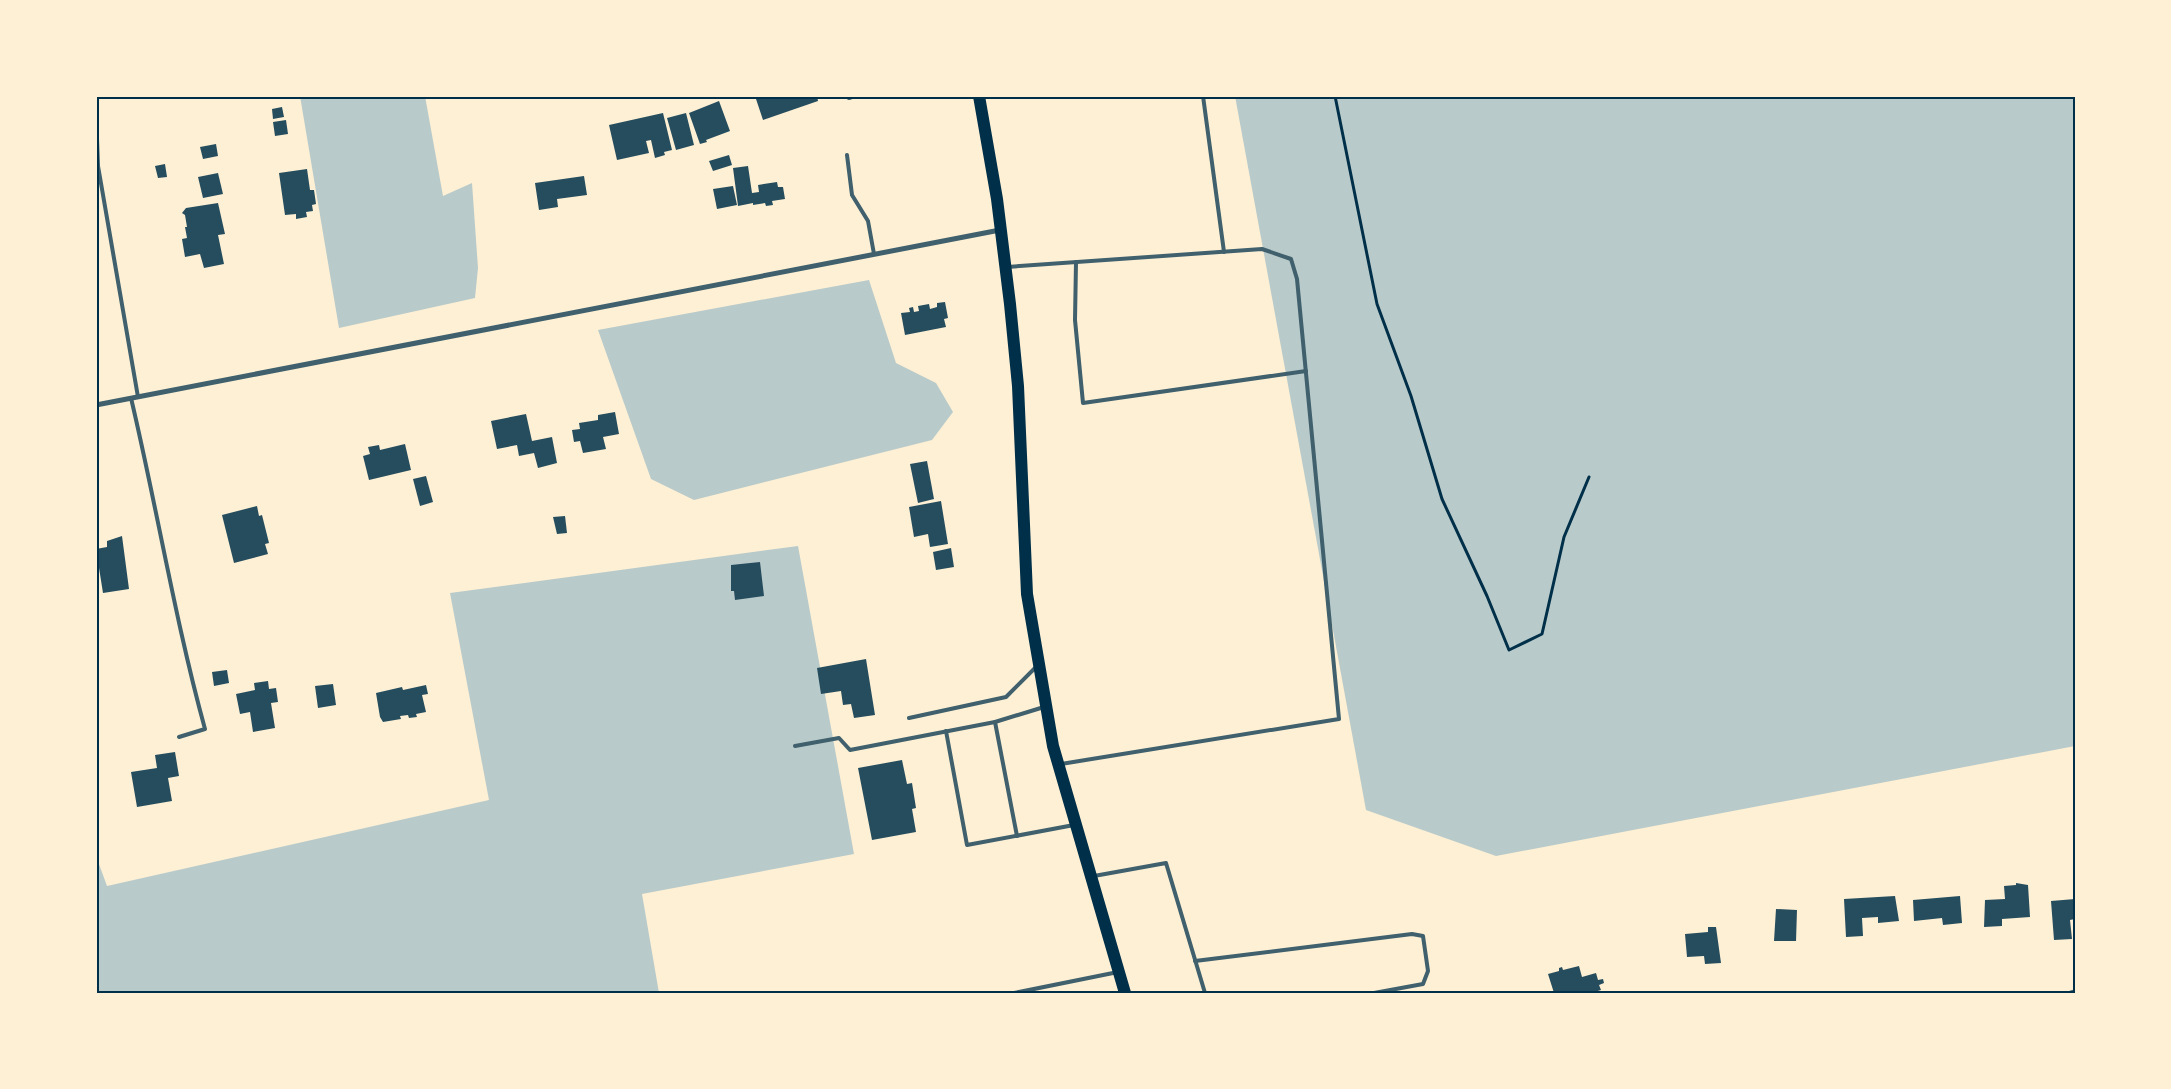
<svg xmlns="http://www.w3.org/2000/svg" width="2171" height="1089" font-family="'Sofia Sans Condensed',sans-serif">
	<style>
		.green { fill: #b9caca }
		.building { fill: #264d5e }
		.lines { fill: none; stroke-linecap: round; stroke-linejoin: round }
		.path { stroke: #003049; stroke-width: 3 }
		.service { stroke: #3f606c; stroke-width: 4 }
		.minor { stroke: #3f606c; stroke-width: 5 }
		.primary { stroke: #003049; stroke-width: 12 }
		.neatline { fill: none; stroke: #003049; stroke-width: 2 }
	</style>
	<rect width="100%" height="100%" fill="#fdf0d5"/>
	<g class="green">
		<path d="M300,96H425L443,196L472,183L478,268L475,298L339,328Z"/>
		<path d="M1235,96H2075V746L1496,856L1366,810Z"/>
		<path d="M869,280L896,363L936,383L953,412L932,440L694,500L651,479L598,330Z"/>
		<path d="M798,546L854,854L642,894L659,993H96V856L107,886L489,800L450,593Z"/>
	</g>
	<g class="building">
		<path d="M755,96H817L818,101L763,120Z"/>
		<path d="M719,101L730,131L706,140L707,142L700,144L689,113Z"/>
		<path d="M282,107L284,117L273,119L272,109Z"/>
		<path d="M663,113L672,150L664,152L665,155L655,158L651,140L646,141L649,153L617,160L609,125Z"/>
		<path d="M686,113L694,145L676,150L667,118Z"/>
		<path d="M286,120L288,134L275,136L273,122Z"/>
		<path d="M216,144L218,156L203,159L200,147Z"/>
		<path d="M729,155L732,165L713,171L709,161Z"/>
		<path d="M165,164L167,177L158,178L155,166Z"/>
		<path d="M748,166L752,193L759,192L758,185L777,182L778,187H783L785,199L772,201L773,205L766,206L765,203L753,205V203L738,206L733,168Z"/>
		<path d="M307,169L310,190H314L316,204L312,205L313,211L306,212L307,217L296,219V214L285,215L279,173Z"/>
		<path d="M218,173L223,194L203,198L198,177Z"/>
		<path d="M584,176L587,195L557,199L558,207L539,210L535,183Z"/>
		<path d="M733,186L737,205L717,209L713,189Z"/>
		<path d="M218,203L225,234L218,235L224,264L204,268L200,254L185,257L182,239L187,238L185,227H187L185,215L182,213L186,208Z"/>
		<path d="M945,302L948,318L944,319L946,327L905,335L901,313L910,312L909,308L913,307L914,312L919,311L918,306L929,304L930,309L937,307V303Z"/>
		<path d="M615,412L619,434L603,437L606,449L583,453L580,441L574,442L572,430L580,429L579,423L598,420V415Z"/>
		<path d="M526,414L532,441L552,437L557,463L538,468L534,453L519,456L517,445L497,449L491,421Z"/>
		<path d="M405,444L411,470L369,480L363,456L370,454L368,447L379,445L380,450Z"/>
		<path d="M927,461L934,499L918,503L910,464Z"/>
		<path d="M426,476L433,502L420,506L413,479Z"/>
		<path d="M941,501L948,544L930,547L928,534L914,537L909,507Z"/>
		<path d="M257,506L259,516L262,515L269,543L265,544L268,554L234,563L222,515Z"/>
		<path d="M565,516L567,533L557,534L553,517Z"/>
		<path d="M122,536L129,589L103,593L96,549L107,547V541Z"/>
		<path d="M951,548L954,567L936,570L933,552Z"/>
		<path d="M760,562L764,596L735,600L734,591H731V565Z"/>
		<path d="M866,659L875,715L854,718L851,704L843,705L841,691L821,694L817,668Z"/>
		<path d="M227,670L229,683L214,686L212,672Z"/>
		<path d="M268,681L269,689L276,688L278,702L271,703L275,728L253,732L250,712L240,714L236,694L255,690L254,683Z"/>
		<path d="M333,684L336,705L318,708L315,686Z"/>
		<path d="M426,685L428,694L422,695L426,712L416,714L417,717L409,718L408,715L400,716L401,719L383,722L380,717L376,693L402,687L403,690Z"/>
		<path d="M175,752L179,776L168,778L172,801L137,807L131,772L157,768L155,755Z"/>
		<path d="M902,760L907,784L912,783L916,808L912,809L916,832L872,840L858,768Z"/>
		<path d="M2016,883L2028,885L2030,917L2002,919V926L1984,927L1985,900L2005,899L2004,886L2016,885Z"/>
		<path d="M1895,896L1899,921L1878,923V917L1862,918L1863,936L1846,937L1844,899Z"/>
		<path d="M1960,896L1962,923L1943,925L1942,918L1914,921L1913,900Z"/>
		<path d="M2075,899V919L2070,920L2072,939L2054,940L2051,901Z"/>
		<path d="M1776,909L1797,910L1796,941H1774Z"/>
		<path d="M1708,927H1716L1721,963L1705,964L1704,956L1687,957L1685,934L1708,932Z"/>
		<path d="M1579,966L1582,977L1596,973L1598,980L1603,979L1604,983L1599,985L1601,990L1591,993H1554L1548,974L1559,971V968L1562,967L1563,970Z"/>
	</g>
	<g class="lines">
		<path class="path" d="M1335,96L1377,304L1411,396L1442,499L1487,596L1509,650L1542,634L1564,537L1589,477"/>
		<g class="service">
			<path d="M846,96L849,98L855,96"/>
			<path d="M1203,96L1224,252"/>
			<path d="M96,112L98,166L138,397"/>
			<path d="M847,155L852,195L868,221L874,254"/>
			<path d="M1076,262L1075,320L1083,403L1306,371"/>
			<path d="M1007,267L1262,249L1291,259L1297,279L1339,719L1061,764"/>
			<path d="M131,398C157,508 175,620 205,729L179,737"/>
			<path d="M909,718L1006,697L1037,666"/>
			<path d="M995,722L1017,836"/>
			<path d="M946,731L967,845L1074,825"/>
			<path d="M795,746L839,738L850,750L995,722L1044,707"/>
			<path d="M1094,876L1166,863L1205,993"/>
			<path d="M1195,961L1412,934L1423,936L1428,971L1423,984L1374,993"/>
			<path d="M1014,993L1118,972"/>
		</g>
		<g class="minor">
			<path d="M96,405L1000,230"/>
			<path d="M2071,993L2075,992"/>
		</g>
		<path class="primary" d="M979,96L997,199L1010,304L1018,386L1027,594L1053,746L1125,993"/>
	</g>
	<rect width="2171" height="1089" fill="none" stroke="#fdf0d5" stroke-width="195"/>
	<rect x="98" y="98" width="1976" height="894" class="neatline"/>
</svg>
